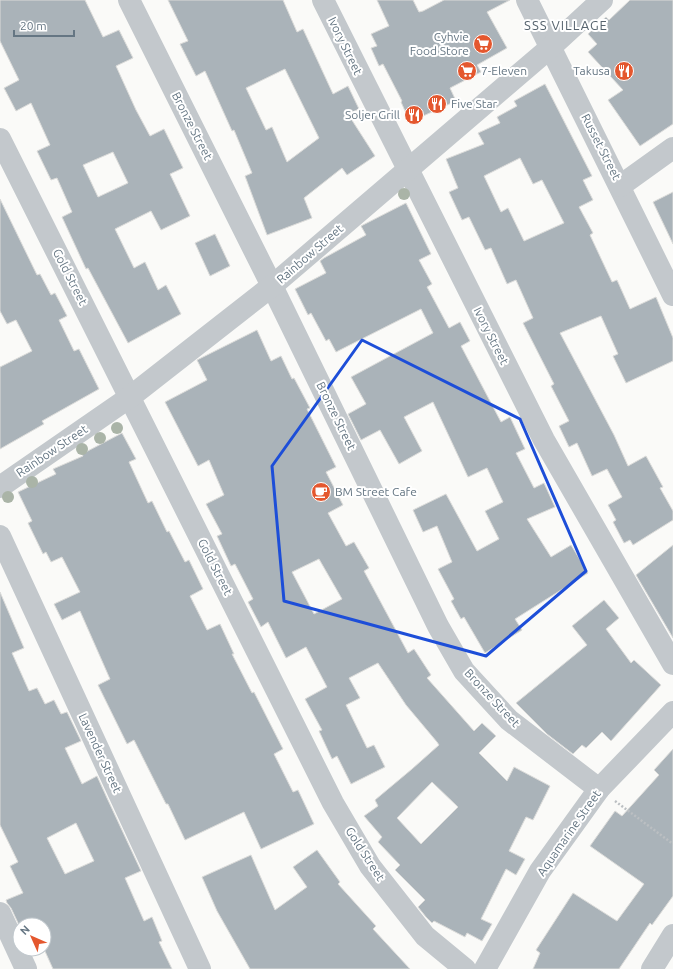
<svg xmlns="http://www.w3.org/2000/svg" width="673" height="969" font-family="Ubuntu,sans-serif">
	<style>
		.building { fill: #aab3b9; stroke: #dcdcda; fill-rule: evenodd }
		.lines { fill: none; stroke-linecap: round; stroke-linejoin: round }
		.path { stroke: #bbbfc2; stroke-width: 2.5; stroke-dasharray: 2 2; stroke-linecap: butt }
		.minor { stroke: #c3c8cc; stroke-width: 22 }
		.tree { fill: #aab4a7 }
		.marked { fill: none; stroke: #1d4ed8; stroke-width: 3; stroke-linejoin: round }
		.labels { text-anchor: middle; stroke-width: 4; stroke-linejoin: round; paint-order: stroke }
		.poi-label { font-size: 12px; fill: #657683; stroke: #fff; text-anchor: end }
		.street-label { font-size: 12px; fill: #657683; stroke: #fff }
		.neighbourhood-label { font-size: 13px; letter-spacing: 1px; fill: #57646e; stroke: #fff }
	</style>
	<rect width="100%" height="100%" fill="#fafaf8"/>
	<g class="building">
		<path d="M0,0H85L103,37L119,30L133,58L116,66L136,110L150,136L164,129L183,168L170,174L190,216L161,230L151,211L115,229L134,268L145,262L158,290L166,285L181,314L128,343L88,268L86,269L62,217L72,212L57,178L51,180L37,151L50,145L31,103L16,111L4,88L19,80L0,41ZM113,152L128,183L98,197L83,165Z"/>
		<path d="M168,0H283L297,32L303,29L333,94L348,86L359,109L348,114L375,156L347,175L342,168L304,198L312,218L267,235L245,176L252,173L234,130L232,131L205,71L196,76L180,44L188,41ZM285,69L319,138L287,162L272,127L266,130L246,88Z"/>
		<path d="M377,0H413L419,12L423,11L444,0H510L487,12L507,48L477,65L481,72L450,88L456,101L410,122L401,102L402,101L383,64L379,66L371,48L377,46L371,34L389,26Z"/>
		<path d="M630,0H673V124L640,146L608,100L623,90L588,52L597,44L588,34L606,17L609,20Z"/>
		<path d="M545,84L592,176L583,180L593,200L579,207L593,233L590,235L612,282L617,280L630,309L656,297L673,338V361L626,383L613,356L618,354L601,316L560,333L614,435L628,466L646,456L663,487L660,488L673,511V520L633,545L630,540L624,543L613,522L616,520L608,505L622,497L607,469L592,476L577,443L569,447L559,426L569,421L551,386L554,384L523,323L533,318L516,280L507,284L491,248L485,250L469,217L462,220L449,192L458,188L446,159L484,144L478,133L500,123L497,117L517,106L514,101ZM520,158L533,184L542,180L564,223L524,241L508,208L501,212L484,176Z"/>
		<path d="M673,192V244L653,202Z"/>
		<path d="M0,199L37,275L40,274L51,295L55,293L67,316L59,320L74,351L79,349L99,389L42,421L44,424L0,449V367L32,351L16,320L7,324L0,311Z"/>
		<path d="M406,203L431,254L419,260L432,284L427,287L449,328L460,322L470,341L461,346L501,422L510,417L525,449L516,453L534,488L544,483L555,507L527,519L551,557L571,545L588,573L515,619L522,630L485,653L464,617L461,619L451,601L454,599L438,569L452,562L437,526L423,532L413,510L446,494L477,551L499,539L485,511L503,502L487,468L468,477L433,402L404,417L422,451L399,464L380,430L361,440L348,414L366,404L351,377L433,333L421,309L336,352L329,339L326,341L311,313L308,315L295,289L326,273L320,261L324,258L366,235L361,226Z"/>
		<path d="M215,234L230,266L210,276L195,243Z"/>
		<path d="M257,330L271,361L281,356L292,379L294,378L310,408L307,409L336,467L326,472L343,505L328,513L346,546L354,542L369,568L364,571L408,653L414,649L431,675L427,678L474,731L482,723L496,736L479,753L507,781L514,767L550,786L533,820L526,817L509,851L525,859L516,875L506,869L481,919L492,924L482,941L467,933L465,937L434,921L432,923L426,917L418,907L425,900L395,870L400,865L378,842L382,837L364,816L378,806L375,800L412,769L439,745L437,742L406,705L378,663L349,678L360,698L346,705L367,748L374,745L385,767L351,784L337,756L332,759L319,731L322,730L305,699L327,687L306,647L286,658L268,622L261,627L248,602L253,599L235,564L231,566L217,536L222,534L206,504L224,495L209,460L198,466L165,402L207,380L197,360ZM319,559L342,599L314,614L292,572ZM432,782L458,807L421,844L397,818Z"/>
		<path d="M122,433L136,459L129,462L148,503L152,501L167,532L169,531L185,562L189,560L203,589L190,596L207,630L220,624L234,654H232L252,693L254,692L283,749L274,754L293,792L298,790L314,824L261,849L244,812L185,840L168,804H166L134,740L127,744L98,685L110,679L80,611L62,620L54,604L80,592L62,557L51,562L46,552L43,554L28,523L32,521L18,492L56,474L53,469L83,456L82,454Z"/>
		<path d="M673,545V638L636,575Z"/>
		<path d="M0,592L24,648L12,653L29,691L37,688L45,704L54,700L61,714L67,712L81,741L65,748L82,784L97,776L107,798L141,871L125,878L144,921L152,917L162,941L159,942L172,969H53L44,949V925H19L11,908L7,903L6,900L23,893L10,866L18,862L0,825ZM76,823L94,861L65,874L47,838Z"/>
		<path d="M604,600L619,618L606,629L631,663L634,660L661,685L611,741L602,732L586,748L582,745L573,754L547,734L516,703L587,645L572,626Z"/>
		<path d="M673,749V896L652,925L650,923L619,969H533L540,953L536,950L573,893L617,921L644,884L590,846L615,811L622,816L659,775L654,770Z"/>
		<path d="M317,850L340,882L338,884L376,926L373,929L410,969H250L217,911L202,877L251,855L275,910L307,887L293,867Z"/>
	</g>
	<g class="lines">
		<path class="path" d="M615,801L673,844"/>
		<g class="minor">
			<path d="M129,0L272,286L438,626L464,671L509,720L599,789"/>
			<path d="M323,0L544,440L673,664"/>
			<path d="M527,0L673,295"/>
			<path d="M0,139L333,803L370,866L425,936L465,969"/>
			<path d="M620,186L673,148"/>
			<path d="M0,487L130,397L272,286L551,47L602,0"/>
			<path d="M0,536L200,969"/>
			<path d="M0,913L26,969"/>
			<path d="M485,969L540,871L599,789L673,712"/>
			<path d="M652,969L673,935"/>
		</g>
	</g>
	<g class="tree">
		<circle cx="404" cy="194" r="6"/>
		<circle cx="117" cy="428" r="6"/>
		<circle cx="100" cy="438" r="6"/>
		<circle cx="82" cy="449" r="6"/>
		<circle cx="32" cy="482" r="6"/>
		<circle cx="8" cy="497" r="6"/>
	</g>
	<path class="marked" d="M362,340L520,419L586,571L486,656L284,601L272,466Z"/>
	<defs>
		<g id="supermarket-disc" transform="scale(1)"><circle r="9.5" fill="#e4572e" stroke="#fff"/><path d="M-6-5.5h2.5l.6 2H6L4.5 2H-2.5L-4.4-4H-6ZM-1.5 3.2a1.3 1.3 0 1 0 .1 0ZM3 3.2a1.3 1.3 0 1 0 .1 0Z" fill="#fff"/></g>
		<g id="restaurant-disc" transform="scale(1)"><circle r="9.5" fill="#e4572e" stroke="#fff"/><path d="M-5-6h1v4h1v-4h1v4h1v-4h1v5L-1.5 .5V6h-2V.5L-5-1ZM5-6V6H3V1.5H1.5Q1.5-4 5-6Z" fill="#fff"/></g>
		<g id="cafe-disc" transform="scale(1)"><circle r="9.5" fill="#e4572e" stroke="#fff"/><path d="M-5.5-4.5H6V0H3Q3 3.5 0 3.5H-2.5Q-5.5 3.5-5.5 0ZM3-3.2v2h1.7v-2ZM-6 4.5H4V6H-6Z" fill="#fff"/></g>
	</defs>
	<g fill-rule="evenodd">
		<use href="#supermarket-disc" x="483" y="44"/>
		<use href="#supermarket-disc" x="467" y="71"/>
		<use href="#restaurant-disc" x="624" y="71"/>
		<use href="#restaurant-disc" x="437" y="104"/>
		<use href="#restaurant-disc" x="414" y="115"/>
		<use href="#cafe-disc" x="321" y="492"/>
	</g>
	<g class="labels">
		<g class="poi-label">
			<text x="469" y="41">Cyhvie<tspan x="469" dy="14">Food Store</tspan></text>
			<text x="481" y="75" text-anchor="start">7-Eleven</text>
			<text x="610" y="75">Takusa</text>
			<text x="451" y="108" text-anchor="start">Five Star</text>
			<text x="400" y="119">Soljer Grill</text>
			<text x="335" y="496" text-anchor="start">BM Street Cafe</text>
		</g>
		<g class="street-label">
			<text transform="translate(345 46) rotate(64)" y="4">Ivory Street</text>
			<text transform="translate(192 126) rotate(63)" y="4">Bronze Street</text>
			<text transform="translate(601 147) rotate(63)" y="4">Russet Street</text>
			<text transform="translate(310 254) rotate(-41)" y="4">Rainbow Street</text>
			<text transform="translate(70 277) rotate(63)" y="4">Gold Street</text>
			<text transform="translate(491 336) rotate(63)" y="4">Ivory Street</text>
			<text transform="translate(336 416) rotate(64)" y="4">Bronze Street</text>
			<text transform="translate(52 451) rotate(-34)" y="4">Rainbow Street</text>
			<text transform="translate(215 567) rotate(63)" y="4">Gold Street</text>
			<text transform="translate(492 698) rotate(47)" y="4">Bronze Street</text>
			<text transform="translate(100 753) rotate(65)" y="4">Lavender Street</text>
			<text transform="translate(569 833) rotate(-55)" y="4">Aquamarine Street</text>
			<text transform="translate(365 854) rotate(57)" y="4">Gold Street</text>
		</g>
		<g class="neighbourhood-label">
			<text x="566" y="30">SSS VILLAGE</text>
		</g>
	</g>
	<g transform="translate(32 937) rotate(315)"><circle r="19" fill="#ffffff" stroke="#c1c8cd"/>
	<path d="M0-3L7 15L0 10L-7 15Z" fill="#e4572e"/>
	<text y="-6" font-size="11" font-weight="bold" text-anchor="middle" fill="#657683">N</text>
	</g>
	<path d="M14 30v6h60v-6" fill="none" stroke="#657683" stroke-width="2"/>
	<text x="20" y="30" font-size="12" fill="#657683" stroke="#ffffff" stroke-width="3" paint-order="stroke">20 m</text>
</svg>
